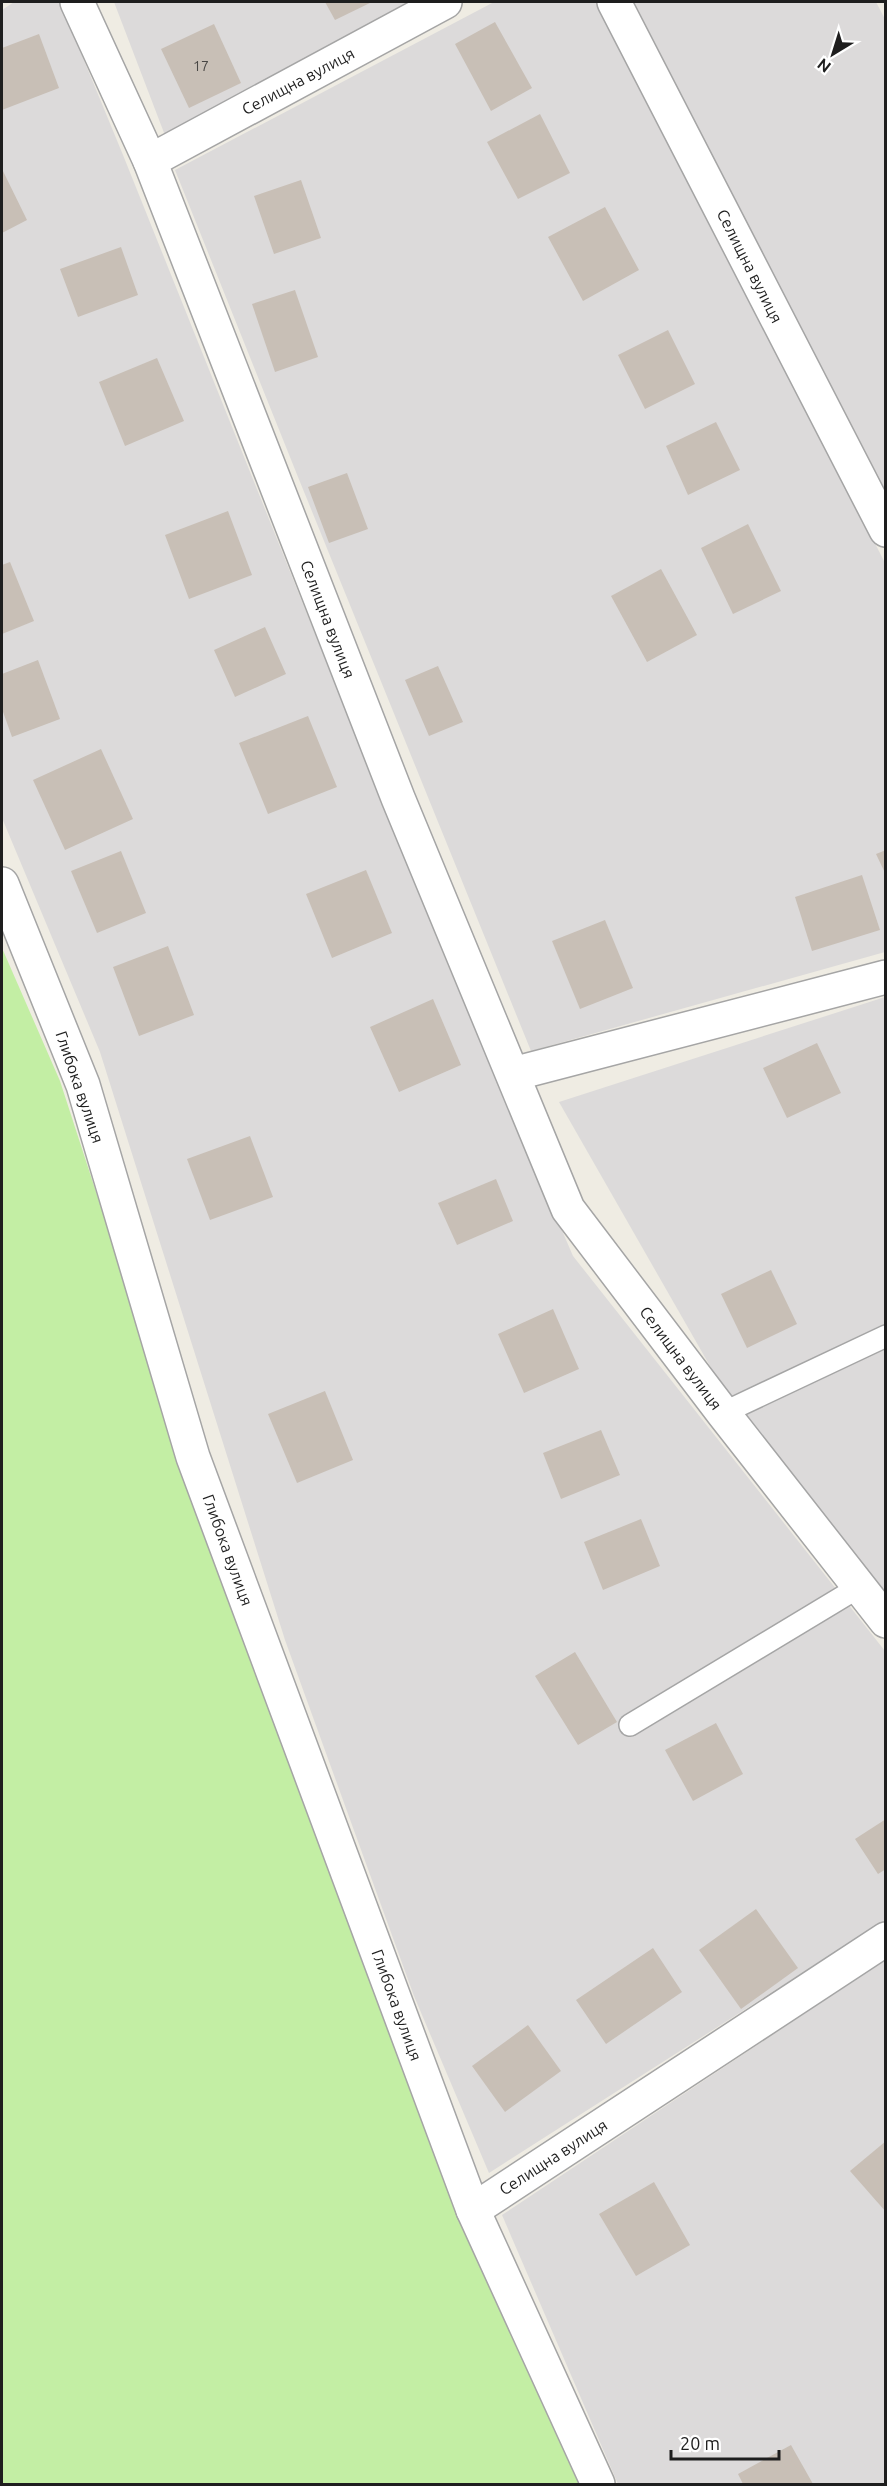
<svg xmlns="http://www.w3.org/2000/svg" width="887" height="2486" font-family="Ubuntu,sans-serif">
	<style>
		.residential { fill: #dcdada }
		.grass { fill: #c3eea4 }
		.building { fill: #c8bfb6 }
		.lines { fill: none; stroke-linecap: round; stroke-linejoin: round }
		.service-casing { stroke: #a5a5a5; stroke-width: 24 }
		.minor-casing { stroke: #a5a5a5; stroke-width: 36 }
		.service { stroke: #fff; stroke-width: 21 }
		.minor { stroke: #fff; stroke-width: 33 }
		.labels { text-anchor: middle; stroke-width: 5; stroke-linejoin: round; paint-order: stroke }
		.number-label { font-size: 14px; fill: #484644 }
		.street-label { font-size: 16px; fill: #1e1e1e; stroke: #fff }
	</style>
	<rect width="100%" height="100%" fill="#efece3"/>
	<g class="residential">
		<path d="M14,2H60L123,155L449,968L573,1256L885,1651V1920L489,2173L414,1996L285,1640L100,1052L2,818V10Z"/>
		<path d="M114,2H411L166,138Z"/>
		<path d="M494,2H600L885,563V952L531,1051L296,472L175,170Z"/>
		<path d="M630,2H876L886,21L885,492Z"/>
		<path d="M885,997V1597L718,1380L559,1102Z"/>
		<path d="M885,1960V2484H618L502,2215Z"/>
	</g>
	<path class="grass" d="M2,948L60,1081L233,1614L487,2263L580,2484H2Z"/>
	<g class="building">
		<path d="M325,2H372L335,20Z"/>
		<path d="M495,22L532,88L491,111L455,44Z"/>
		<path d="M214,24L241,83L189,108L161,49Z"/>
		<path d="M39,34L59,88L2,110V48Z"/>
		<path d="M540,114L570,173L518,199L487,142Z"/>
		<path d="M2,169L27,220L2,233Z"/>
		<path d="M301,180L321,238L274,254L254,196Z"/>
		<path d="M605,207L639,270L583,301L548,237Z"/>
		<path d="M121,247L138,295L78,317L60,269Z"/>
		<path d="M295,290L318,357L275,372L252,304Z"/>
		<path d="M668,330L695,384L645,409L618,355Z"/>
		<path d="M157,358L184,421L125,446L99,382Z"/>
		<path d="M716,422L740,470L688,495L666,446Z"/>
		<path d="M347,473L368,529L329,543L308,487Z"/>
		<path d="M228,511L252,575L189,599L165,535Z"/>
		<path d="M748,524L781,591L733,614L701,548Z"/>
		<path d="M10,562L34,621L2,634V565Z"/>
		<path d="M661,569L697,635L647,662L611,596Z"/>
		<path d="M265,627L286,674L235,697L214,650Z"/>
		<path d="M38,660L60,719L12,737L2,709V674Z"/>
		<path d="M438,666L463,722L429,736L405,680Z"/>
		<path d="M308,716L337,787L268,814L239,743Z"/>
		<path d="M101,749L133,819L65,850L33,780Z"/>
		<path d="M886,850V875L876,854Z"/>
		<path d="M121,851L146,913L97,933L71,871Z"/>
		<path d="M366,870L392,933L332,958L306,894Z"/>
		<path d="M862,875L880,930L812,951L795,897Z"/>
		<path d="M605,920L633,988L580,1009L552,941Z"/>
		<path d="M168,946L194,1015L139,1036L113,967Z"/>
		<path d="M433,999L461,1065L399,1092L370,1027Z"/>
		<path d="M817,1043L841,1093L787,1118L763,1068Z"/>
		<path d="M250,1136L273,1197L210,1220L187,1159Z"/>
		<path d="M496,1179L513,1221L457,1245L438,1203Z"/>
		<path d="M771,1270L797,1324L747,1348L721,1294Z"/>
		<path d="M553,1309L579,1369L524,1393L498,1334Z"/>
		<path d="M325,1391L353,1460L297,1483L268,1414Z"/>
		<path d="M601,1430L620,1475L561,1499L543,1453Z"/>
		<path d="M641,1519L660,1566L603,1590L584,1542Z"/>
		<path d="M575,1652L617,1722L578,1745L535,1676Z"/>
		<path d="M716,1723L743,1774L693,1801L665,1750Z"/>
		<path d="M886,1819V1869L878,1874L855,1839Z"/>
		<path d="M756,1909L798,1968L741,2009L699,1950Z"/>
		<path d="M653,1948L682,1992L606,2044L576,2000Z"/>
		<path d="M528,2025L561,2071L505,2112L472,2066Z"/>
		<path d="M886,2141V2212L850,2171Z"/>
		<path d="M654,2182L690,2245L636,2276L599,2214Z"/>
		<path d="M791,2445L813,2484H743L738,2474Z"/>
	</g>
	<g class="lines">
		<g class="service-casing">
			<g id="service">
				<path d="M723,1413L886,1336"/>
				<path d="M630,1725L859,1587"/>
			</g>
		</g>
		<g class="minor-casing">
			<g id="minor">
				<path d="M77,2L150,161L398,798L568,1209L723,1413L886,1621"/>
				<path d="M614,2L886,530"/>
				<path d="M150,161L445,2"/>
				<path d="M2,884L83,1085L193,1457L473,2210L598,2484"/>
				<path d="M513,1074L886,977"/>
				<path d="M473,2210L886,1939"/>
			</g>
		</g>
		<use href="#service" class="service"/>
		<use href="#minor" class="minor"/>
	</g>
	<g class="labels">
		<g class="number-label">
			<text x="201" y="71">17</text>
		</g>
		<g class="street-label">
			<text transform="translate(298 81) rotate(-28)" y="6">Селищна вулиця</text>
			<text transform="translate(750 266) rotate(63)" y="6">Селищна вулиця</text>
			<text transform="translate(328 619) rotate(69)" y="6">Селищна вулиця</text>
			<text transform="translate(80 1087) rotate(71)" y="6">Глибока вулиця</text>
			<text transform="translate(681 1358) rotate(53)" y="6">Селищна вулиця</text>
			<text transform="translate(228 1550) rotate(70)" y="6">Глибока вулиця</text>
			<text transform="translate(397 2005) rotate(70)" y="6">Глибока вулиця</text>
			<text transform="translate(553 2157) rotate(-33)" y="6">Селищна вулиця</text>
		</g>
	</g>
	<rect width="887" height="2486" fill="none" stroke="#1e1e1e" stroke-width="6"/>
	<g transform="translate(833 54) rotate(218)" stroke="#ffffff" stroke-width="4.5" paint-order="stroke">
	<path d="M0-4.5L10 22L0 15L-10 22Z" fill="#1e1e1e"/>
	<text y="-9" font-size="16" font-weight="bold" text-anchor="middle" fill="#1e1e1e">N</text>
	</g>
	<path d="M671 2450v9h108v-9" fill="none" stroke="#1e1e1e" stroke-width="3"/>
	<text x="680" y="2450" font-size="18" fill="#1e1e1e" stroke="#ffffff" stroke-width="4.5" paint-order="stroke">20 m</text>
</svg>
